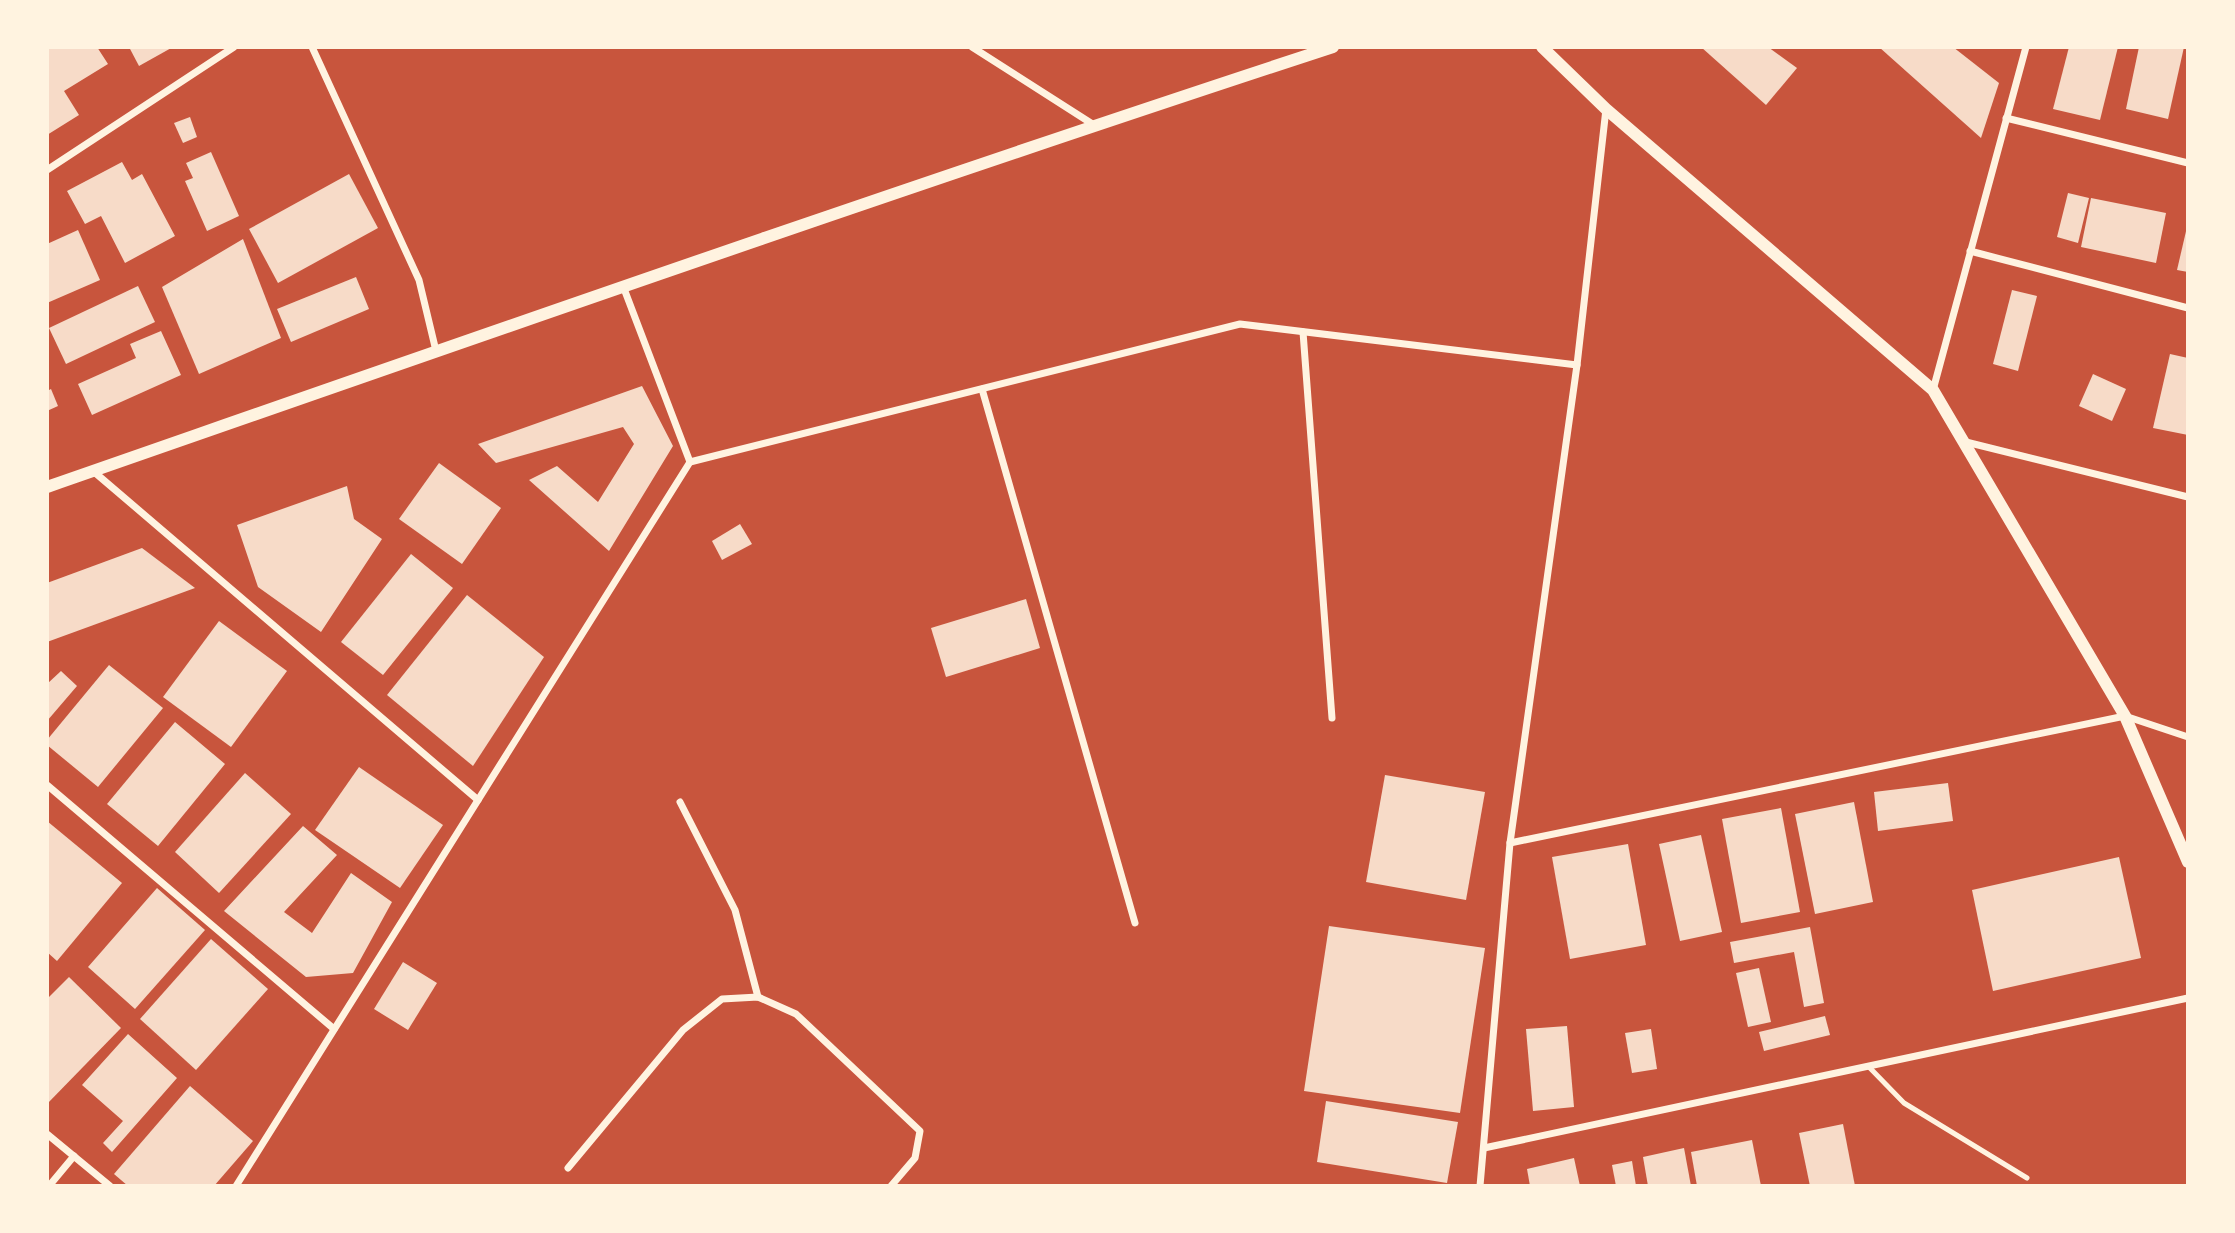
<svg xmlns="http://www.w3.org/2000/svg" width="2235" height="1233" font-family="Inter,sans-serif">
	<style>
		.building { fill: #f7dbc8 }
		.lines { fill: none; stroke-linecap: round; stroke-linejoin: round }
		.service { stroke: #fff3e0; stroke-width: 5 }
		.minor { stroke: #fff3e0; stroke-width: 7 }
		.tertiary { stroke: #fff3e0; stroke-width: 12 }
	</style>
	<rect width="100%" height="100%" fill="#c8553d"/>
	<g class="building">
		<path d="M47,47H97L108,64L64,91L79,115L47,135Z"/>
		<path d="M129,47H173L139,66Z"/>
		<path d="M1701,47H1768L1797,68L1766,105Z"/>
		<path d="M1879,47H1953L1999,83L1981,138Z"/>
		<path d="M2069,47H2118L2100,120L2053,109Z"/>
		<path d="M2139,47H2184L2168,119L2126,109Z"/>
		<path d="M190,117L197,137L183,143L174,123Z"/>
		<path d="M211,152L239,216L207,231L185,181L193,178L186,163Z"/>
		<path d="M122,162L132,180L142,174L175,236L125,263L101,216L85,224L67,191Z"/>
		<path d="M349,174L378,228L278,283L249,229Z"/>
		<path d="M2068,193L2089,198L2078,243L2057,237Z"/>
		<path d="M2091,198L2166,213L2156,263L2081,247Z"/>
		<path d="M2187,227H2188V272L2177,270Z"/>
		<path d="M78,230L100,280L47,303V244Z"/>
		<path d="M243,239L281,338L199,374L162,287Z"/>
		<path d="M356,277L369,309L291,342L277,309Z"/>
		<path d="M138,286L155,322L66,364L49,328Z"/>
		<path d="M2012,290L2037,296L2018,371L1993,364Z"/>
		<path d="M161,331L181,375L92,415L78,384L136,358L130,344Z"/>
		<path d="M2170,354L2188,358V435L2153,428Z"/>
		<path d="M2093,374L2126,389L2112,421L2079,406Z"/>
		<path d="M642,386L673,446L609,551L529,480L557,466L598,502L634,444L623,427L496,463L478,444Z"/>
		<path d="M51,389L58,406L47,411V391Z"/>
		<path d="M439,463L501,508L462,564L399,519Z"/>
		<path d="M347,486L354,519L382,539L321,632L258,587L237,525Z"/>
		<path d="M740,524L752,544L722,560L712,541Z"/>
		<path d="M142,548L195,588L47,642V583Z"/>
		<path d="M411,554L453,588L383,675L341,642Z"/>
		<path d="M467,595L544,657L473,766L387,695Z"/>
		<path d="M1026,599L1040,648L946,677L931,628Z"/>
		<path d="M219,621L287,671L231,747L163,697Z"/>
		<path d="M109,665L163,708L98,787L47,745V740Z"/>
		<path d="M61,671L77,686L47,721V684Z"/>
		<path d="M175,722L225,764L158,846L107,804Z"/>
		<path d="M359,767L443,825L400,888L315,830Z"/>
		<path d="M245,773L291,814L219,893L175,852Z"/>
		<path d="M1385,775L1485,792L1466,900L1366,882Z"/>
		<path d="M1948,783L1953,821L1878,831L1874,792Z"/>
		<path d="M1854,802L1873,902L1815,914L1795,814Z"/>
		<path d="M1781,808L1800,912L1741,923L1722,819Z"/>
		<path d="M47,821L122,883L57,961L47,952Z"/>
		<path d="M303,826L337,855L284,912L312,933L351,873L392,902L353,973L306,977L224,911Z"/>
		<path d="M1701,835L1722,932L1680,941L1659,844Z"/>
		<path d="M1628,844L1646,945L1570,959L1552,857Z"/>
		<path d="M2119,857L2141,958L1993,991L1972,890Z"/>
		<path d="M157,888L205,930L135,1009L88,967Z"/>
		<path d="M1329,926L1485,948L1460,1113L1304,1091Z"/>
		<path d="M1810,927L1824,1003L1804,1007L1794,952L1734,963L1730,942Z"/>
		<path d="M211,939L268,989L196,1070L140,1019Z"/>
		<path d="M403,962L437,983L408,1030L374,1009Z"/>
		<path d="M1759,968L1771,1022L1748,1027L1736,973Z"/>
		<path d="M69,977L121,1028L47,1104V999Z"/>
		<path d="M1825,1016L1830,1035L1764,1051L1759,1032Z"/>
		<path d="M1567,1026L1574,1107L1533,1111L1526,1029Z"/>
		<path d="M1651,1029L1657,1069L1632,1073L1625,1033Z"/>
		<path d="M128,1034L177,1078L112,1152L103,1143L123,1121L82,1085Z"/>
		<path d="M190,1086L253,1141L214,1186H128L114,1174Z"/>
		<path d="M1326,1101L1458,1122L1447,1183L1317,1162Z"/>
		<path d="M1843,1124L1855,1186H1810L1799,1133Z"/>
		<path d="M1752,1140L1761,1186H1697L1691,1152Z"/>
		<path d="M1684,1148L1691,1186H1648L1643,1157Z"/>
		<path d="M1574,1158L1580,1186H1530L1527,1169Z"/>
		<path d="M1632,1161L1636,1186H1616L1612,1165Z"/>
	</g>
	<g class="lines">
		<path class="service" d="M1868,1066L1904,1103L2027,1178"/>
		<g class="minor">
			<path d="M312,47L419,280L436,351"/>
			<path d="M972,47L1094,125"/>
			<path d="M2006,118L2188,163"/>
			<path d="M47,170L234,47"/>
			<path d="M1970,251L2188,308"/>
			<path d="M623,286L690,462"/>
			<path d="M1303,332L1332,718"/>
			<path d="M982,389L1135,923"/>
			<path d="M1933,390L2026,47"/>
			<path d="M1962,441L2188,497"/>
			<path d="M93,471L478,800"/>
			<path d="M47,785L334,1029"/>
			<path d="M680,802L735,910L758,997"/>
			<path d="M1510,843L2125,716L2188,737"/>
			<path d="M47,1134L110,1186"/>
			<path d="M1484,1148L2188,998"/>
			<path d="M568,1168L683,1030L722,999L758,997L796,1014L920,1131L915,1158L891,1186"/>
			<path d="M49,1186L74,1156"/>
			<path d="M236,1186L690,462L1240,324L1577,365"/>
			<path d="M1480,1186L1510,843L1577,365L1606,109"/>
		</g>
		<g class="tertiary">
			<path d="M1542,47L1606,109L1933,390L2125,716L2188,862"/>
			<path d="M47,487C475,338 902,188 1333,47"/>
		</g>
	</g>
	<rect width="2235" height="1233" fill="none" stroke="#fff3e0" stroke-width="98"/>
</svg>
